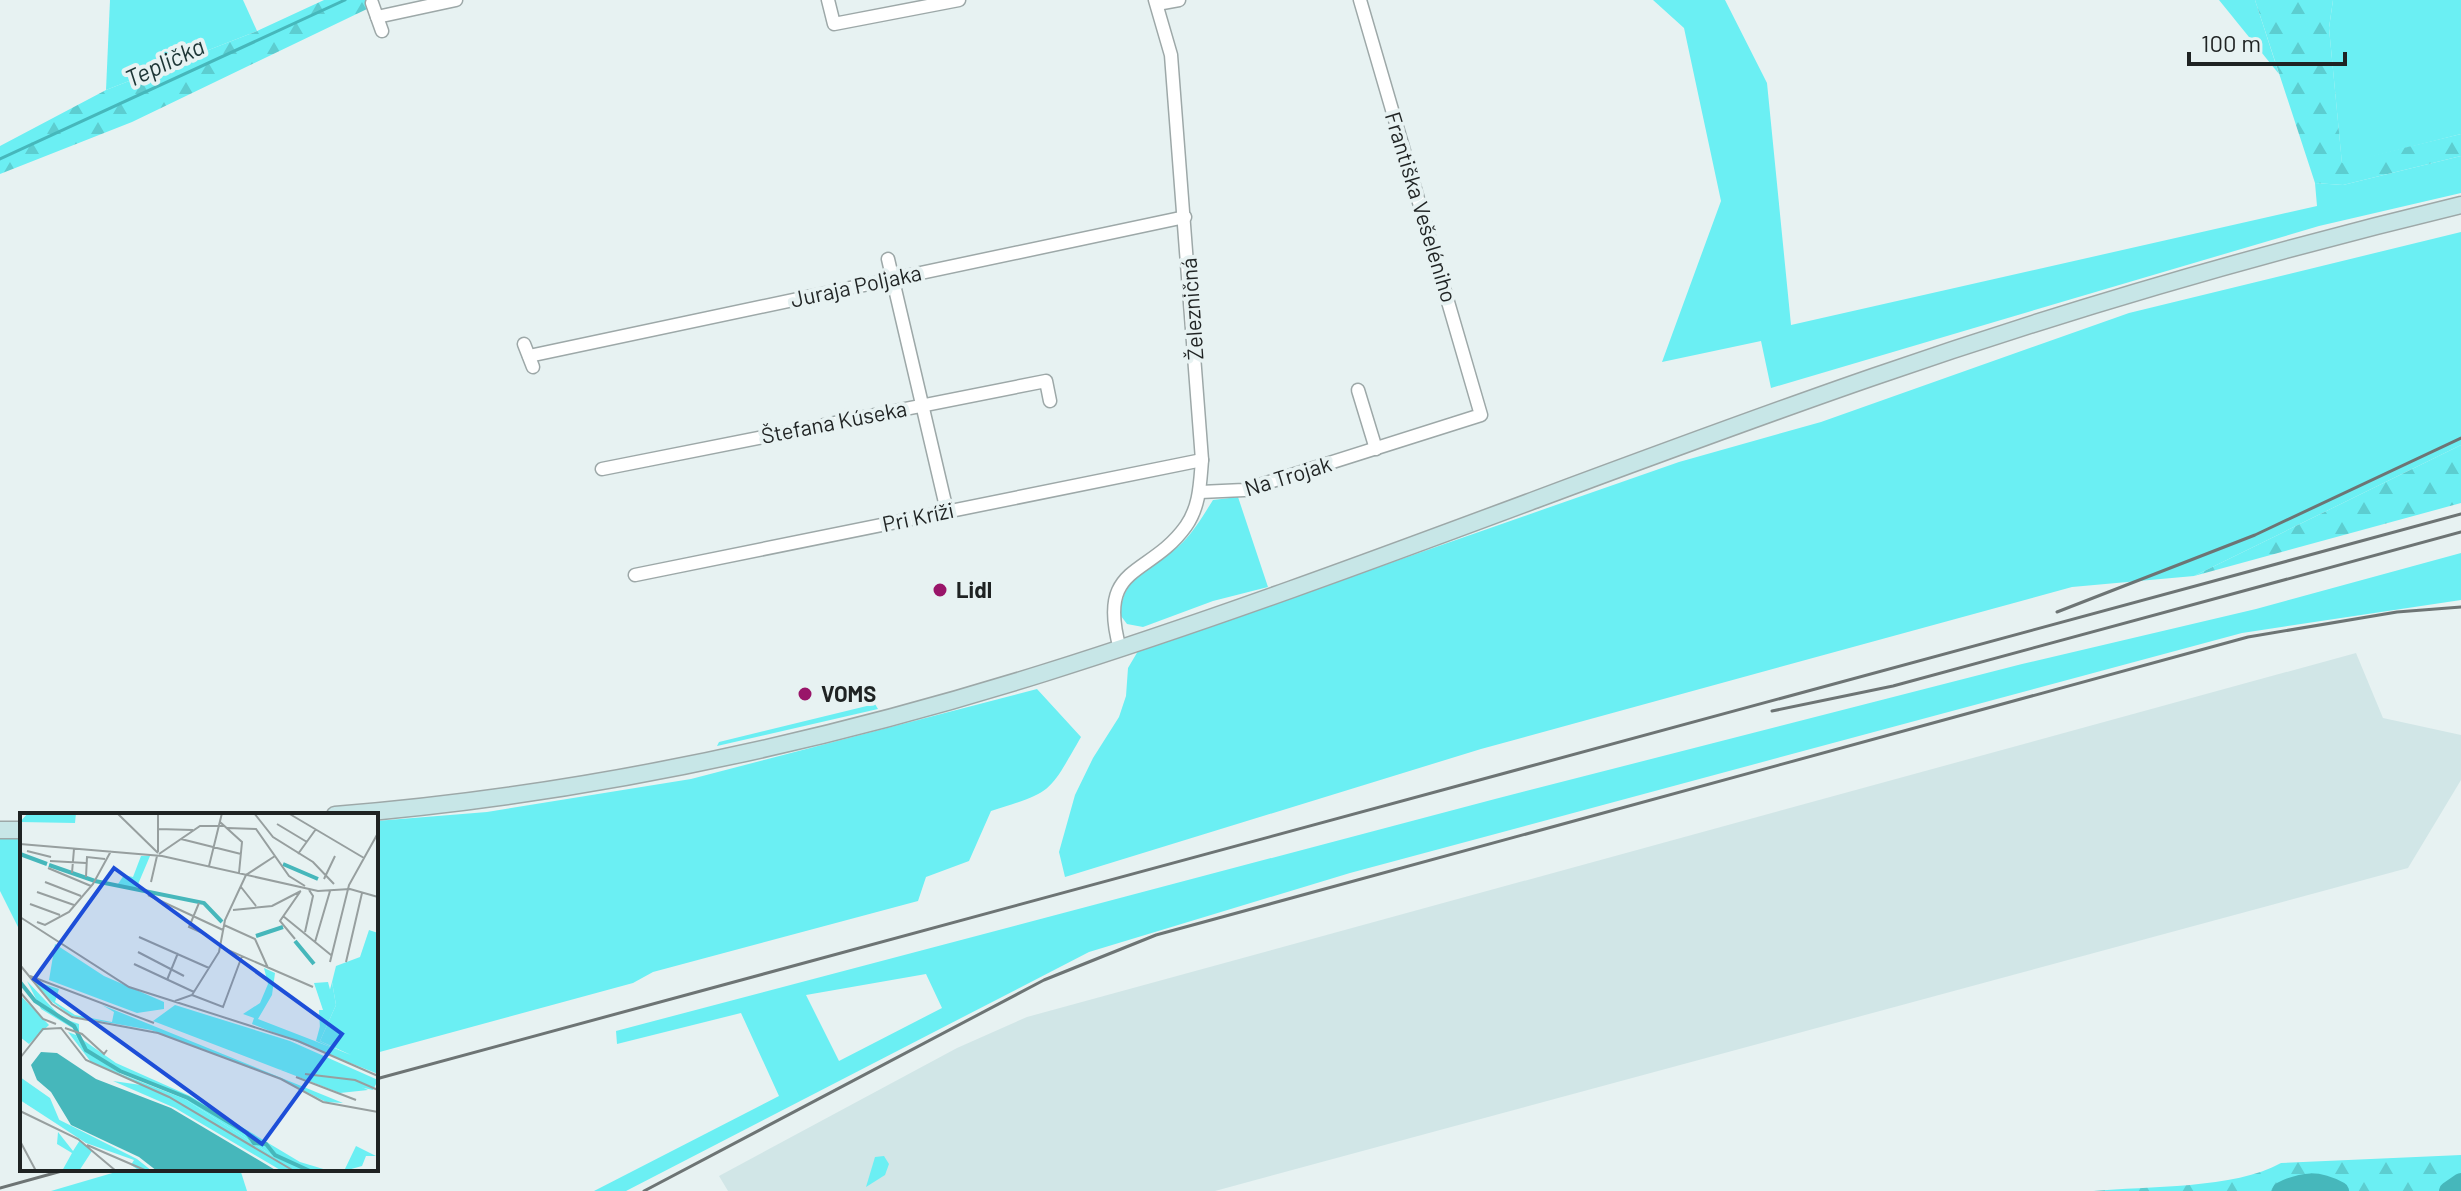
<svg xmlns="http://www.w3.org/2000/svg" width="2461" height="1191" font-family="Barlow,sans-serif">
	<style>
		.built { fill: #d1e6e7 }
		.grass { fill: #6beff3; fill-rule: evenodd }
		.forest { fill: url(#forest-firs) }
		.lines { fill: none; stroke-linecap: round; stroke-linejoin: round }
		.stream { stroke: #46b7bb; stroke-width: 3 }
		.river { stroke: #46b7bb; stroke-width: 18 }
		.minor-casing { stroke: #9da8a8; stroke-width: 15 }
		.secondary-casing { stroke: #9da8a8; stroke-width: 19 }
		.minor { stroke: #fff; stroke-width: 12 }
		.secondary { stroke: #c7e6e7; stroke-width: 16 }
		.rail { stroke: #6d7474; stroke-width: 3 }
		.poi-dot { fill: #991569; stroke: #e7f2f2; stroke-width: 3 }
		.labels { text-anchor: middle; stroke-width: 8; stroke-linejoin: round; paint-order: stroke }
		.street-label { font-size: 22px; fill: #1f2323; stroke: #e7f2f2 }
		.poi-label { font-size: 22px; font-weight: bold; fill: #1f2323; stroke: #e7f2f2; text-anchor: start }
		.water-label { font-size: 24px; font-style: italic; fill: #1d3636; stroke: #e7f2f2 }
		.inset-river { fill: none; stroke: #46b7bb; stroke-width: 4 }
		.inset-road { fill: none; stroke: #979f9f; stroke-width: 2 }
		.view { fill: #1d4ed8; fill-opacity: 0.15; stroke: #1d4ed8; stroke-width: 4 }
		.inset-edge { fill: none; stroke: #1f2323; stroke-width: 4 }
	</style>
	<defs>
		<pattern id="forest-firs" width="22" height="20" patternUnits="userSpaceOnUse" patternTransform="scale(2)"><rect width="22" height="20" fill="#6beff3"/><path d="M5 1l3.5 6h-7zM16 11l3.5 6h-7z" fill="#5ccdd0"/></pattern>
	</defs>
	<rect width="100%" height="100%" fill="#e7f2f2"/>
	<path class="built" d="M2356,653L2383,718L2461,735V780L2408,868L1215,1191H728L719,1176L957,1048L1027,1017Z"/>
	<g class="grass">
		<path d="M110,0H243L257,31L106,90Z"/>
		<path d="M1653,0H1725L1767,83L1791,325L2317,206L2315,183L2343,185L2461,156V193L2319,226L1771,388L1761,341L1662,362L1721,201L1684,28Z"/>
		<path d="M2219,0H2255L2279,74Z"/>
		<path d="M2333,0H2461V134L2342,164L2329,28Z"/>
		<path d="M2461,232V445L2194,576L2072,587L1481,749L1065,877L1059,852L1075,795L1093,758L1119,717L1126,696L1128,668L1138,651L1679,462L1821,422L2129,313Z"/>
		<path d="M1238,497L1268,587L1213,601L1143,627L1127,624L1121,616C1119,575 1159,566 1183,542C1195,530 1204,514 1213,500Z"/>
		<path d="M2461,553V600L2242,633L1350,873L1089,952L626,1191H594L779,1096L741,1013L617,1044L616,1031L1495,799L2022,664L2256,609ZM926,974L942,1008L839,1061L806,995Z"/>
		<path d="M1037,689L1081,737C1048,794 1054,791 991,811L969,861L926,877L918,901L653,972L633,983L376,1053V821L487,812L691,779Z"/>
		<path d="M875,704L878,709L717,746L719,742Z"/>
		<path d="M22,838V935L0,891V839Z"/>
		<path d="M884,1156L889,1164L885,1175L866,1187L875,1157Z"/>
		<path d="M126,1169H240L247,1191H51Z"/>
	</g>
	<g class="forest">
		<path d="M324,0H366L367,9L132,122L0,174V146L106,90L257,31Z"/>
		<path d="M2255,0H2333L2329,28L2342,163L2461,134V156L2343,185L2315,183Z"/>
		<path d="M2461,445V503L2194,576Z"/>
		<path d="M2461,1155V1191H2093C2147,1186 2235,1189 2281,1163Z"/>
	</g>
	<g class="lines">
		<path class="stream" d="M0,159L345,0"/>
		<g class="river">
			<path d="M2281,1191C2303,1180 2318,1179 2340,1191"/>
			<path d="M2448,1191L2461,1182"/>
		</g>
		<g class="minor-casing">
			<g id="minor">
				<path d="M828,0L834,24L959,0"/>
				<path d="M372,3L382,31"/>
				<path d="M1157,4L1179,0"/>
				<path d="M377,17L456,0"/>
				<path d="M888,259L947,511"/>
				<path d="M524,344L533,367"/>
				<path d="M529,356L1185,217"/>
				<path d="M1358,390L1376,449"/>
				<path d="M602,469L1046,381L1050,401"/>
				<path d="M1200,492L1244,490L1481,415L1360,0"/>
				<path d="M635,575L1202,460"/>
				<path d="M1120,649C1096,563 1149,578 1186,526C1200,506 1200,483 1202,460L1171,55L1155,0"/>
			</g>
		</g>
		<g class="secondary-casing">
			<g id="secondary">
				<path d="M335,815C575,796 814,745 1044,673C1324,585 1595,473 1873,377C2066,310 2262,253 2461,205"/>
				<path d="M0,830H22"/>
			</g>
		</g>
		<use href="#minor" class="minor"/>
		<use href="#secondary" class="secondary"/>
		<g class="rail">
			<path d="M2057,612L2255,535L2461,438"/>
			<path d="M1772,711L1893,686L2461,532"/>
			<path d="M376,1079L2461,514"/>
			<path d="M0,1188L69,1169"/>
			<path d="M644,1191L1044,980L1156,935L2248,637L2397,612L2461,607"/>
		</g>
	</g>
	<g class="poi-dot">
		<circle cx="940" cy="590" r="8"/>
		<circle cx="805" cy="694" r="8"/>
	</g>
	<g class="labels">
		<g class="street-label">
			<text transform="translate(1421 207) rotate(73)" y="8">Františka Vešeléniho</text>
			<text transform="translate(856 286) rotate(-12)" y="8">Juraja Poljaka</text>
			<text transform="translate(1192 309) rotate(-94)" y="8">Železničná</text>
			<text transform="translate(834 422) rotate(-11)" y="8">Štefana Kúseka</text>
			<text transform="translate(1288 476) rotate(-17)" y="8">Na Trojak</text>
			<text transform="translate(918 517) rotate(-12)" y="8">Pri Kríži</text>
		</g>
		<g class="poi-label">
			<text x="956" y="598">Lidl</text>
			<text x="821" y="702">VOMS</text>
		</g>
		<g class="water-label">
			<text transform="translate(165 63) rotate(-25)" y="8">Teplička</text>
		</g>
	</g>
	<g transform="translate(20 813)">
		<rect width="358" height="358" fill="#e7f2f2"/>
		<path d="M8,0H56L55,10L0,9ZM121,43H130L116,76L98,71L104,62L113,64ZM349,117L358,120V261L232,211L234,205L223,201L240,190L248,171L244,155L255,160L252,182L238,206L331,242L300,228L316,192L312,169L316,153L340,144ZM35,131L84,163L144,189V196L117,200L29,167ZM14,168L39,176L35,189L55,202L92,209L94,199L82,192L323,290L306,289L259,265L131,217L51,203L31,188ZM308,169L312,184L300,216L299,197H303L294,170ZM0,182L29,212L9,231L0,224ZM155,192L270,228L358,267L353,277L258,256L133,208ZM48,219L56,222L62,236L101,261L165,286L253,343L288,358H262L155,295L93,268L121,272L71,249ZM0,264L30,285L41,311L0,287ZM38,319L53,338L60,327L72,338L59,358H42L52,340L37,331Z" fill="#6beff3"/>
		<path d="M7,168L42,205L59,211V219L21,196ZM312,169L316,192L300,228L329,242L296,228ZM56,222L96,250L170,283L280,349L310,358H288L253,343L165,286L82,250L62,237ZM258,256L332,269L348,277L320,280ZM0,287L117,346L132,358H120L111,352L114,347L66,330ZM336,333L356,343H346L342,353L324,358Z" fill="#6beff3"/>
		<path d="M21,239L37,240L76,266L151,295L257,358H137L119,344L51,312L31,279L17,267L11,252Z" fill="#46b7bb"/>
		<path class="inset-river" d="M0,41L27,51M263,51L298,66M29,52L75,68L184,90L202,109M236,123L263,114M275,128L294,151M0,169L15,188L54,213L66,237L100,258L168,285L227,320L234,330L246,331L255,342L290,358"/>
		<path class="inset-road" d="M97,0L138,40M234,0L253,24L293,49L314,71M268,0L344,45M200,9L222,29L219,60M257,11L287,29M207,15L236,16L269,63L285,73M138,16L173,17M161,26L221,41M0,31L142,43L298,78L330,76L358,84M7,38L31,44M138,39V0M139,41L180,13H205M278,41L296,16M30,48L66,50M189,53L202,0M28,55L71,73M52,60L54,36M66,64L67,44L85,46M304,66L315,43M25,69L61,83M131,69L137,43M221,74L236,93M17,79L54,92M128,82L203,117M179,90L169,114L187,122M10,91L40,102M213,97L252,93L281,78M263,103L311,142M0,104L109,174L278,228L358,263M17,109L25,112L49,99L73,71L91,38M204,112L235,126L248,155M285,119L293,83L289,77M119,124L189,155M275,126L260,108L280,79M295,129L310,78M201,134L293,174M118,139L164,163M310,149L329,72L358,20M326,149L342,80M114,151L174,179M0,152L32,191L52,204L138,220L261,266L303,289L358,299M10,163L134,210M147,167L158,140M0,179L23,206L36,211M172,182L203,194L222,143M155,188L172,182L199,139L205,107L226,62L255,43M45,215L62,221L84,241L87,237M0,245L23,216L41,215L66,247L149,284L274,358M285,261L335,267L358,277M276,264L336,287M0,298L58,326L96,358M0,328L16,358M67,332L127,358"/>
		<path class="view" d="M94,55L322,221L242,331L14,166Z"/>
		<rect width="358" height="358" class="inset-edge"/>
	</g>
	<path d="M2189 52v12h156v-12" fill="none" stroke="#1f2323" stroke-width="4"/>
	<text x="2201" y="52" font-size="24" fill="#1f2323" stroke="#e7f2f2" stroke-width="6" paint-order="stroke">100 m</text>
</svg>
